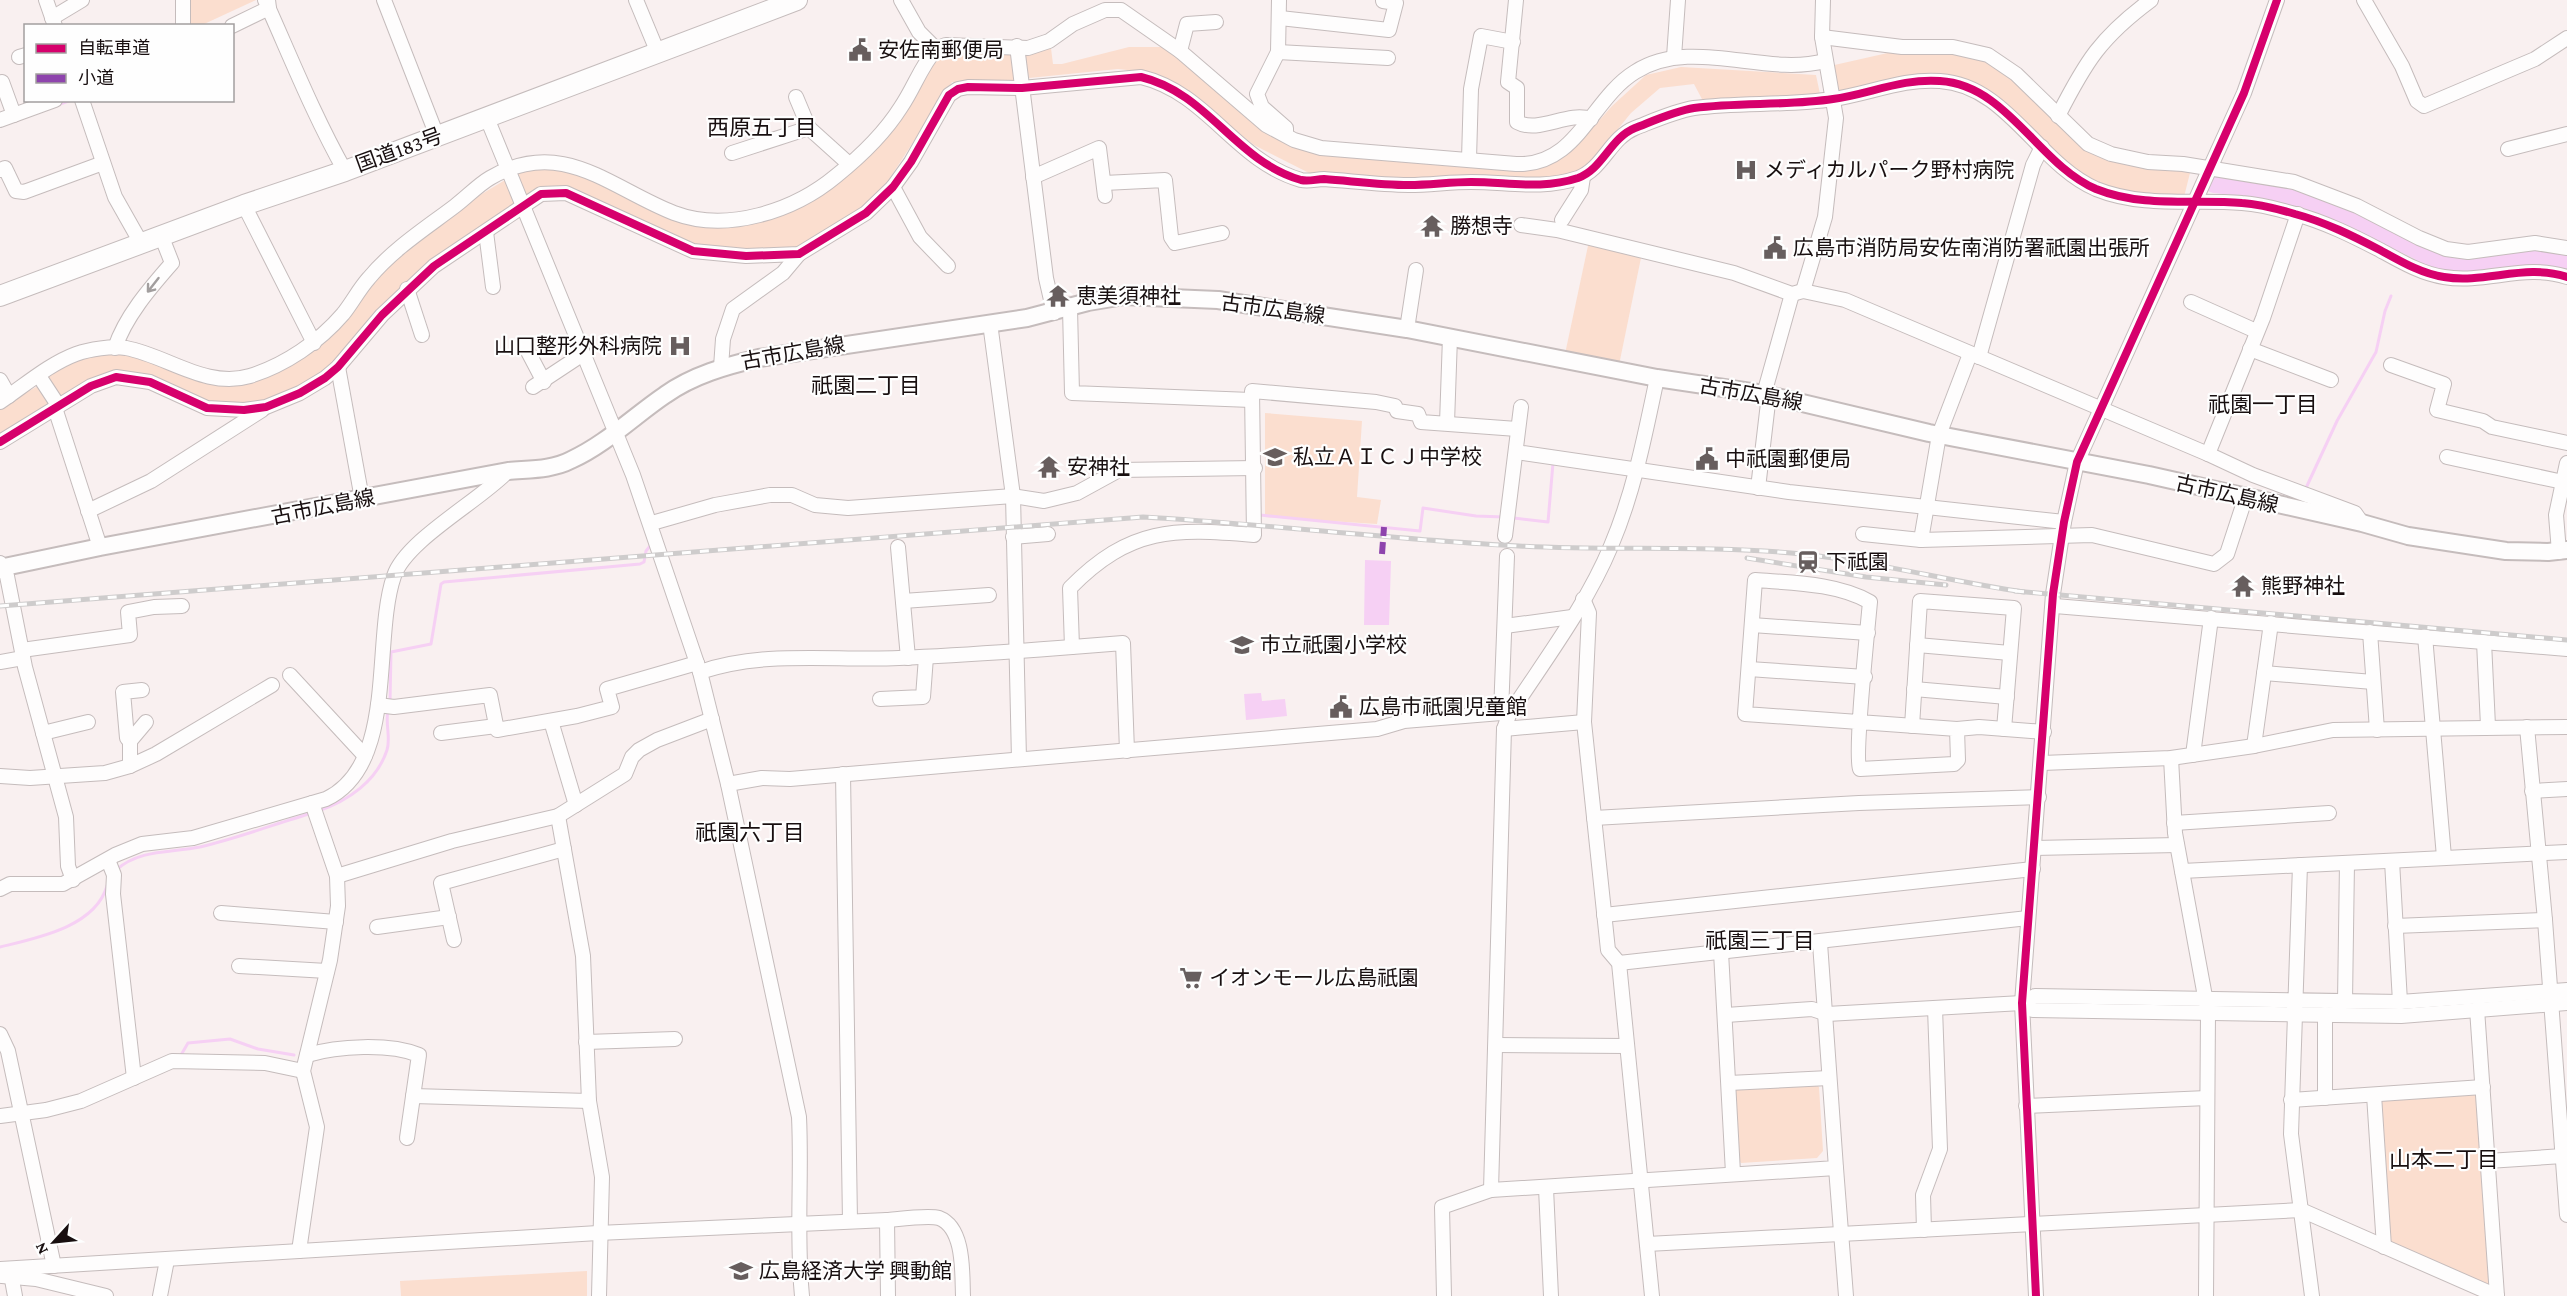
<svg xmlns="http://www.w3.org/2000/svg" width="2567" height="1296" font-family="'Crimson Pro','Noto Sans JP',serif">
	<style>
		.green { fill: #fbdecf }
		.water { fill: #f6d0f4 }
		.lines { fill: none; stroke-linecap: round; stroke-linejoin: round }
		.stream { stroke: #f6d0f4; stroke-width: 3 }
		.river { stroke: #f6d0f4; stroke-width: 20 }
		.minor-casing { stroke: #c5bcbc; stroke-width: 16 }
		.major-casing { stroke: #c5bcbc; stroke-width: 20 }
		.highway-casing { stroke: #c5bcbc; stroke-width: 22 }
		.minor { stroke: #fefdfd; stroke-width: 14 }
		.major { stroke: #fefdfd; stroke-width: 16 }
		.highway { stroke: #fefdfd; stroke-width: 20 }
		.rail-casing { stroke: #cecccc; stroke-width: 5 }
		.rail { stroke: #fefefe; stroke-width: 3; stroke-dasharray: 9; stroke-linecap: butt }
		.quiet { stroke: #8e44ad; stroke-width: 6; stroke-dasharray: 12 6; stroke-linecap: butt }
		.cycleway-casing { stroke: #fefefe; stroke-width: 11 }
		.cycleway { stroke: #d6006c; stroke-width: 8 }
		.oneway { stroke: #a29e9e }
		.labels { text-anchor: middle; stroke-width: 4.5; stroke-linejoin: round; paint-order: stroke }
		.poi-label { font-size: 21px; fill: #180f10; stroke: #fefefe; text-anchor: start }
		.street-label { font-size: 21px; fill: #180f10; stroke: #fefefe }
		.neighbourhood-label { font-size: 22px; fill: #180f10; stroke: #fefefe }
	</style>
	<rect width="100%" height="100%" fill="#f9f0f0"/>
	<g class="green">
		<path d="M188,0H256L202,25L187,26Z"/>
		<path d="M1129,47H1163L1316,151L1547,164L1582,140L1612,106L1646,75L1681,67L1816,75L1820,94L1703,101L1694,84L1660,88L1631,113L1583,172L1536,182L1418,181L1311,174L1254,145L1199,103L1154,73L1118,69L1029,78L1024,54L1051,48L1053,64H1062Z"/>
		<path d="M951,49L1014,50L1015,81L952,82L888,181L864,209L797,247L754,249L691,244L567,188L528,199L516,171L557,165L695,226L756,220L838,180L934,55Z"/>
		<path d="M1948,50L1988,57L2086,146L2191,169L2184,197L2136,193L2097,183L2067,164L2012,111L1940,76L1839,94L1830,66L1892,52Z"/>
		<path d="M505,180L518,205L422,270L384,303L336,364L310,383L263,403L223,406L195,398L150,378L121,370L101,377L60,400L46,377L77,357L103,352L129,354L220,386L253,381L303,357L401,254L467,203Z"/>
		<path d="M1589,241L1642,253L1619,365L1565,354Z"/>
		<path d="M38,386L50,407L0,436V407Z"/>
		<path d="M1265,413L1362,421L1357,497L1381,500L1377,524L1265,517Z"/>
		<path d="M1814,1083L1819,1087L1823,1151L1817,1158L1741,1163L1738,1158L1734,1091L1736,1087Z"/>
		<path d="M2474,1092L2478,1096L2492,1284L2487,1287L2391,1244L2388,1237L2381,1099Z"/>
		<path d="M587,1271V1296H401L400,1281Z"/>
	</g>
	<g class="water">
		<path d="M1365,560L1391,561L1389,625H1364Z"/>
		<path d="M1261,693L1262,701L1285,699L1287,716L1246,720L1244,694Z"/>
	</g>
	<g class="lines">
		<g class="stream">
			<path d="M55,106L71,100"/>
			<path d="M2425,265L2431,260"/>
			<path d="M2306,488L2337,421L2376,352L2385,311L2391,296"/>
			<path d="M1260,515L1420,531L1423,508L1476,516L1504,517"/>
			<path d="M1514,518L1548,522L1553,463"/>
			<path d="M390,702L391,652L431,644L441,584L444,582L640,564L644,562L646,551L650,546"/>
			<path d="M318,811C348,801 377,781 387,750C391,738 385,723 388,711"/>
			<path d="M116,870C140,849 170,853 200,847C238,838 275,824 312,813"/>
			<path d="M0,947C37,938 95,927 107,886"/>
			<path d="M2037,1003L2203,1006"/>
			<path d="M2210,1006H2248"/>
			<path d="M181,1055L188,1043L230,1039L258,1049L294,1055"/>
		</g>
		<path class="river" d="M2214,183C2293,189 2349,216 2419,250C2454,279 2495,256 2535,255C2545,255 2557,258 2567,260"/>
		<g class="minor-casing">
			<g id="minor">
				<path d="M46,0L55,26"/>
				<path d="M183,0V26"/>
				<path d="M265,0C291,58 314,116 345,171"/>
				<path d="M384,0L437,136"/>
				<path d="M636,0L658,53"/>
				<path d="M901,0L919,32L936,49"/>
				<path d="M1279,0L1278,52L1257,94L1262,107L1286,128V133"/>
				<path d="M1516,0L1508,82L1517,88V122C1539,134 1567,111 1591,119"/>
				<path d="M2364,0L2402,66L2417,101L2424,106L2535,59L2567,38"/>
				<path d="M52,18L82,0"/>
				<path d="M1280,18L1389,30L1396,3L1383,1"/>
				<path d="M232,26L269,8L268,0"/>
				<path d="M1822,37L1902,47H1953L1988,55L2016,74L2088,144L2111,154L2148,162L2183,164L2294,182L2357,206L2419,238L2446,249L2468,252L2535,243L2567,248"/>
				<path d="M1017,46L1046,278L1054,313"/>
				<path d="M1180,51L1187,24L1216,22"/>
				<path d="M1278,52L1388,58"/>
				<path d="M19,57L26,55"/>
				<path d="M1674,57L1678,0"/>
				<path d="M2,82L14,115"/>
				<path d="M796,97L809,128"/>
				<path d="M82,100L115,197L141,243"/>
				<path d="M2058,116C2086,61 2101,37 2151,0"/>
				<path d="M487,118L633,475L700,672L728,784L799,1117C802,1177 796,1236 802,1296"/>
				<path d="M0,120L55,100"/>
				<path d="M2508,149L2567,134"/>
				<path d="M732,153L809,128L849,164"/>
				<path d="M1469,159L1471,89L1481,36L1513,42"/>
				<path d="M0,170L5,168L16,191L24,192L103,163"/>
				<path d="M1033,177L1099,148L1105,196"/>
				<path d="M1104,183L1165,180L1171,237L1175,243L1222,233"/>
				<path d="M893,187L920,237L948,266"/>
				<path d="M244,205L314,343"/>
				<path d="M1562,220L1581,190L1583,177"/>
				<path d="M1521,225L1557,230L1734,273L1792,294L1803,291L1845,300L2208,454L2253,475L2355,513L2362,523"/>
				<path d="M486,232L493,287"/>
				<path d="M407,289L422,335"/>
				<path d="M1803,291L1825,217L1836,118L1822,37L1823,0"/>
				<path d="M2191,302L2256,331"/>
				<path d="M1070,308L1072,393L1251,400"/>
				<path d="M990,323L1013,496L1019,759"/>
				<path d="M1407,329L1416,270"/>
				<path d="M524,344L544,382"/>
				<path d="M115,348C125,317 150,288 172,263L161,235"/>
				<path d="M2250,349L2331,380"/>
				<path d="M1979,357L2033,165L2042,147"/>
				<path d="M2391,365L2444,384L2437,410L2483,421L2492,427L2567,443"/>
				<path d="M338,367L362,499"/>
				<path d="M721,367L723,339L733,309L783,273L799,254"/>
				<path d="M39,376L56,402L55,408L100,547"/>
				<path d="M0,380L9,396"/>
				<path d="M533,387L583,354"/>
				<path d="M0,402C24,386 49,364 76,354C90,349 111,346 126,348C168,356 206,389 250,376C285,365 319,342 343,314C352,303 359,289 369,278C393,249 426,228 455,206C467,197 478,185 490,178C562,136 610,188 674,213C727,233 794,211 836,176C861,156 884,134 901,107C914,88 921,66 936,49L946,45L1028,48L1049,41L1073,24L1105,10H1121L1180,51L1266,125L1294,140L1321,148L1516,164C1577,167 1591,99 1635,72C1692,36 1764,77 1825,61"/>
				<path d="M1447,423L1450,337"/>
				<path d="M0,442L91,386L116,377L150,382L207,408L244,410L266,407L300,393L325,378L338,367L382,315L434,266L541,194L566,193L693,251L746,256L799,254L866,213L893,187L911,162L949,95L958,89L968,87L1022,88L1141,77C1208,93 1235,161 1301,180C1309,182 1316,179 1324,179C1352,181 1380,185 1409,185C1430,185 1450,182 1471,182C1508,182 1542,190 1578,178C1603,169 1610,138 1635,128C1653,121 1675,111 1694,108C1740,102 1787,106 1833,99C1869,94 1903,78 1940,81C2007,85 2038,164 2096,189C2143,208 2194,199 2242,203C2259,204 2278,209 2295,214C2325,222 2353,236 2380,250C2400,261 2422,274 2444,277C2486,284 2525,263 2567,277"/>
				<path d="M1516,452L1789,492L2064,522"/>
				<path d="M2208,454L2263,318L2298,214"/>
				<path d="M2447,457L2563,482"/>
				<path d="M1758,488L1768,403L1764,394L1792,294"/>
				<path d="M88,511L151,481L262,410"/>
				<path d="M652,523L715,505L770,495H792L815,505L848,508L1013,496L1044,501L1077,493L1119,470L1255,468"/>
				<path d="M1863,534L1921,540L2092,535L2214,564L2227,554L2245,499"/>
				<path d="M1505,536L1521,407"/>
				<path d="M1013,537L1048,534"/>
				<path d="M1921,540L1939,435L1970,354"/>
				<path d="M898,547L908,658"/>
				<path d="M2559,552L2556,515L2567,463"/>
				<path d="M0,563L7,576L25,667L66,817L68,866L73,880"/>
				<path d="M1583,599L1589,613L1584,722L1608,950L1619,963L1652,1296"/>
				<path d="M903,601L989,595"/>
				<path d="M2055,606L2567,649"/>
				<path d="M1752,625L1868,633"/>
				<path d="M1505,626L1572,617"/>
				<path d="M2370,632L2377,730"/>
				<path d="M2425,636L2444,857"/>
				<path d="M2484,642L2488,726"/>
				<path d="M1917,645L2010,653"/>
				<path d="M1072,647L1070,588C1130,527 1174,528 1254,535L1252,391L1376,402L1395,406L1397,411L1418,414L1421,422L1517,429"/>
				<path d="M22,650L130,635L128,612L154,607L182,606"/>
				<path d="M0,662L23,658"/>
				<path d="M1749,669L1865,677"/>
				<path d="M700,672C764,650 833,661 899,658C974,655 1049,649 1123,643L1127,751"/>
				<path d="M2264,673L2373,682"/>
				<path d="M290,675L365,756"/>
				<path d="M1914,689L2007,697"/>
				<path d="M880,699L923,697L926,657"/>
				<path d="M378,705L394,707L490,695L497,730L577,716L612,707L607,689L697,663"/>
				<path d="M1501,713L1507,556"/>
				<path d="M551,721L576,805"/>
				<path d="M1912,726L1920,601L2014,608L2004,729"/>
				<path d="M2527,727L2545,920L2567,1215"/>
				<path d="M1504,729L1584,722"/>
				<path d="M1957,729L1958,760L1954,764L1860,769C1854,759 1868,624 1870,602C1837,583 1792,583 1755,580L1745,714L1957,729L1979,727L2044,732"/>
				<path d="M43,733L88,722"/>
				<path d="M441,733L496,726"/>
				<path d="M130,741L146,722"/>
				<path d="M2254,746L2271,623"/>
				<path d="M2193,755L2211,618"/>
				<path d="M2171,758L2175,833L2208,1013L2206,1296"/>
				<path d="M2042,763L2171,758L2254,746L2333,730L2567,727"/>
				<path d="M130,766V741L127,738L123,692L142,690"/>
				<path d="M843,774L850,1221"/>
				<path d="M0,776L30,778L105,773L130,766L156,754L272,685"/>
				<path d="M728,784L762,778L790,779L1377,729L1404,721L1501,713L1509,715"/>
				<path d="M2532,791L2567,789"/>
				<path d="M558,816L583,956L589,1101L602,1177L599,1296"/>
				<path d="M1594,818L1859,803L2039,797"/>
				<path d="M2174,823L2329,813"/>
				<path d="M2034,848L2177,845"/>
				<path d="M108,860L114,875L113,894L134,1078"/>
				<path d="M2392,861L2400,1002"/>
				<path d="M2300,865L2291,1134L2312,1296"/>
				<path d="M2182,871L2567,852"/>
				<path d="M337,876L452,841L558,816L625,774L632,757L639,750L657,740L712,719"/>
				<path d="M0,889L10,884H63L115,855L142,844L193,838L326,799C398,765 372,640 394,576C406,540 481,500 508,471"/>
				<path d="M221,913L336,922"/>
				<path d="M1604,915L2033,869"/>
				<path d="M2395,926L2545,920"/>
				<path d="M377,927L449,917"/>
				<path d="M454,940L441,883L564,849"/>
				<path d="M1721,952L1733,1173"/>
				<path d="M1619,963L2028,918"/>
				<path d="M239,966L327,971"/>
				<path d="M2345,1001L2347,863"/>
				<path d="M2022,1003L2033,1010L2401,1016L2567,1003"/>
				<path d="M2477,1009L2497,1296"/>
				<path d="M1726,1015L1812,1009L1827,1014L2022,1003L2035,996L2400,1002L2567,990"/>
				<path d="M0,1034L8,1051L54,1266"/>
				<path d="M586,1042L675,1039"/>
				<path d="M1496,1045L1626,1046"/>
				<path d="M307,1055C338,1046 389,1043 419,1055L407,1138"/>
				<path d="M1729,1083L1829,1078"/>
				<path d="M2374,1095L2384,1247"/>
				<path d="M413,1096L589,1101"/>
				<path d="M2325,1098V1014"/>
				<path d="M2291,1100L2483,1087"/>
				<path d="M2026,1106L2207,1098"/>
				<path d="M0,1116L46,1110L81,1101L172,1061L265,1063L303,1071"/>
				<path d="M2488,1161L2563,1156"/>
				<path d="M1836,1168L1846,1296"/>
				<path d="M1546,1188L1551,1296"/>
				<path d="M1491,1190L1504,729L1509,715C1544,661 1586,606 1611,546C1634,492 1645,435 1657,378"/>
				<path d="M887,1220C899,1219 929,1215 939,1218C965,1228 962,1274 963,1296"/>
				<path d="M1924,1230L1923,1195L1940,1149L1935,1008"/>
				<path d="M1647,1244L2301,1210L2497,1296"/>
				<path d="M299,1251L317,1127L303,1071L330,960L338,906L337,876L312,803"/>
				<path d="M0,1269L598,1233L887,1220L888,1296"/>
				<path d="M10,1269L15,1296"/>
				<path d="M2,1276L36,1279L106,1296"/>
				<path d="M160,1296L167,1260"/>
				<path d="M1444,1296L1442,1207L1491,1190L1836,1168L1820,943"/>
				<path d="M2036,1296L2022,1003L2053,594L2064,522L2077,462L2244,93L2277,0"/>
			</g>
		</g>
		<g class="major-casing">
			<path id="major" d="M0,568L100,547L508,471C529,469 552,470 571,460C606,444 634,416 665,395C693,375 726,366 759,358L1027,318L1088,302L1124,296L1218,300L1407,329L1657,378L1764,394L1929,433L2149,475L2362,523L2408,536L2506,551L2548,552L2567,550"/>
		</g>
		<g class="highway-casing">
			<path id="highway" d="M0,296L244,205L345,171L797,0"/>
		</g>
		<use href="#minor" class="minor"/>
		<use href="#major" class="major"/>
		<use href="#highway" class="highway"/>
		<g class="rail-casing">
			<g id="rail">
				<path d="M1747,558L1866,577L1946,585"/>
				<path d="M2015,591L2567,640"/>
				<path d="M0,606L1143,517C1269,524 1394,540 1519,546C1610,551 1700,545 1791,553C1870,560 1946,581 2024,592"/>
			</g>
		</g>
		<use href="#rail" class="rail"/>
		<path class="quiet" d="M1382,554L1384,527"/>
		<g class="cycleway-casing">
			<g id="cycleway">
				<path d="M0,442L91,386L116,377L150,382L207,408L244,410L266,407L300,393L325,378L338,367L382,315L434,266L541,194L566,193L693,251L746,256L799,254L866,213L893,187L911,162L949,95L958,89L968,87L1022,88L1141,77C1208,93 1235,161 1301,180C1309,182 1316,179 1324,179C1352,181 1380,185 1409,185C1430,185 1450,182 1471,182C1508,182 1542,190 1578,178C1603,169 1610,138 1635,128C1653,121 1675,111 1694,108C1740,102 1787,106 1833,99C1869,94 1903,78 1940,81C2007,85 2038,164 2096,189C2143,208 2194,199 2242,203C2259,204 2278,209 2295,214C2325,222 2353,236 2380,250C2400,261 2422,274 2444,277C2486,284 2525,263 2567,277"/>
				<path d="M2036,1296L2022,1003L2053,594L2064,522L2077,462L2244,93L2277,0"/>
			</g>
		</g>
		<use href="#cycleway" class="cycleway"/>
	</g>
	<defs><path id="oneway-shaft" d="M-6 0H5M1.5-3L5.5 0L1.5 3" fill="none" stroke-width="1.6" stroke-linecap="round" stroke-linejoin="round" transform="scale(1.5)"/></defs>
	<use class="oneway" href="#oneway-shaft" transform="translate(153 285) rotate(128)"/>
	<defs>
		<g id="civic-bare" transform="scale(1.8)"><path d="M-.6-6.5H3V-4.5H.6V-3L4-1V1h2V6H-6V1h2V-1L-.6-3ZM-1.2 2.5V6h2.4V2.5Z" fill="#675e5e" stroke="#fefefe" stroke-width="2.5" paint-order="stroke"/></g>
		<g id="hospital-bare" transform="scale(1.8)"><path d="M-5-5h3v3.5h4V-5h3V5h-3V1.5h-4V5h-3Z" fill="#675e5e" stroke="#fefefe" stroke-width="2.5" paint-order="stroke"/></g>
		<g id="temple-bare" transform="scale(1.8)"><path d="M0-6L5-2H3V0L6.5 2.5H4V6H1.5V3h-3V6H-4V2.5H-6.5L-3 0V-2H-5Z" fill="#675e5e" stroke="#fefefe" stroke-width="2.5" paint-order="stroke"/></g>
		<g id="school-bare" transform="scale(1.8)"><path d="M0-5L7-2L0 1L-7-2ZM-4 1L0 2.5L4 1V4Q0 6-4 4Z" fill="#675e5e" stroke="#fefefe" stroke-width="2.5" paint-order="stroke"/></g>
		<g id="station-bare" transform="scale(1.8)"><path d="M-3-6H3Q5-6 5-4V2Q5 4 3 4L4.5 6H3L1.5 4h-3L-3 6H-4.5L-3 4Q-5 4-5 2V-4Q-5-6-3-6ZM-3.5-4v3h7v-3ZM-3.5 1v1.5H-2V1ZM2 1v1.5H3.5V1Z" fill="#675e5e" stroke="#fefefe" stroke-width="2.5" paint-order="stroke"/></g>
		<g id="supermarket-bare" transform="scale(1.8)"><path d="M-6-5.5h2.5l.6 2H6L4.5 2H-2.5L-4.4-4H-6ZM-1.5 3.2a1.3 1.3 0 1 0 .1 0ZM3 3.2a1.3 1.3 0 1 0 .1 0Z" fill="#675e5e" stroke="#fefefe" stroke-width="2.5" paint-order="stroke"/></g>
		<g id="university-bare" transform="scale(1.8)"><path d="M0-5L7-2L0 1L-7-2ZM-4 1L0 2.5L4 1V4Q0 6-4 4Z" fill="#675e5e" stroke="#fefefe" stroke-width="2.5" paint-order="stroke"/></g>
	</defs>
	<g fill-rule="evenodd">
		<use href="#civic-bare" x="860" y="50"/>
		<use href="#hospital-bare" x="1746" y="170"/>
		<use href="#temple-bare" x="1432" y="226"/>
		<use href="#civic-bare" x="1775" y="248"/>
		<use href="#temple-bare" x="1058" y="296"/>
		<use href="#hospital-bare" x="680" y="346"/>
		<use href="#school-bare" x="1275" y="457"/>
		<use href="#civic-bare" x="1707" y="459"/>
		<use href="#temple-bare" x="1049" y="467"/>
		<use href="#station-bare" x="1808" y="562"/>
		<use href="#temple-bare" x="2243" y="586"/>
		<use href="#school-bare" x="1242" y="645"/>
		<use href="#civic-bare" x="1341" y="707"/>
		<use href="#supermarket-bare" x="1191" y="978"/>
		<use href="#university-bare" x="741" y="1271"/>
	</g>
	<g class="labels">
		<g class="poi-label">
			<text x="878" y="57">安佐南郵便局</text>
			<text x="1764" y="177">メディカルパーク野村病院</text>
			<text x="1450" y="233">勝想寺</text>
			<text x="1793" y="255">広島市消防局安佐南消防署祇園出張所</text>
			<text x="1076" y="303">恵美須神社</text>
			<text x="662" y="353" text-anchor="end">山口整形外科病院</text>
			<text x="1293" y="464">私立ＡＩＣＪ中学校</text>
			<text x="1725" y="466">中祇園郵便局</text>
			<text x="1067" y="474">安神社</text>
			<text x="1826" y="569">下祗園</text>
			<text x="2261" y="593">熊野神社</text>
			<text x="1260" y="652">市立祇園小学校</text>
			<text x="1359" y="714">広島市祇園児童館</text>
			<text x="1209" y="985">イオンモール広島祇園</text>
			<text x="759" y="1278">広島経済大学 興動館</text>
		</g>
		<g class="street-label">
			<text transform="translate(399 150) rotate(-20)" y="7">国道183号</text>
			<text transform="translate(1273 309) rotate(8)" y="7">古市広島線</text>
			<text transform="translate(793 353) rotate(-10)" y="7">古市広島線</text>
			<text transform="translate(1751 394) rotate(10)" y="7">古市広島線</text>
			<text transform="translate(2227 494) rotate(13)" y="7">古市広島線</text>
			<text transform="translate(323 507) rotate(-11)" y="7">古市広島線</text>
		</g>
		<g class="neighbourhood-label">
			<text x="762" y="135">西原五丁目</text>
			<text x="866" y="393">祇園二丁目</text>
			<text x="2263" y="412">祇園一丁目</text>
			<text x="750" y="840">祇園六丁目</text>
			<text x="1760" y="948">祇園三丁目</text>
			<text x="2444" y="1167">山本二丁目</text>
		</g>
	</g>
	<rect x="24" y="24" width="210" height="78" fill="#fefefe" stroke="#a29e9f" stroke-width="1.5"/>
	<rect x="36" y="44" width="30" height="9" fill="#d6006c" stroke="#a29e9f" stroke-width="1.5"/>
	<text x="78" y="54" font-size="18" fill="#180f10">自転車道</text>
	<rect x="36" y="74" width="30" height="9" fill="#8e44ad" stroke="#a29e9f" stroke-width="1.5"/>
	<text x="78" y="84" font-size="18" fill="#180f10">小道</text>
	<g transform="translate(54 1242) rotate(243)" stroke="#fefefe" stroke-width="4.5" paint-order="stroke">
	<path d="M0-4.5L10 22L0 15L-10 22Z" fill="#180f10"/>
	<text y="-9" font-size="16" font-weight="bold" text-anchor="middle" fill="#180f10">N</text>
	</g>
</svg>
